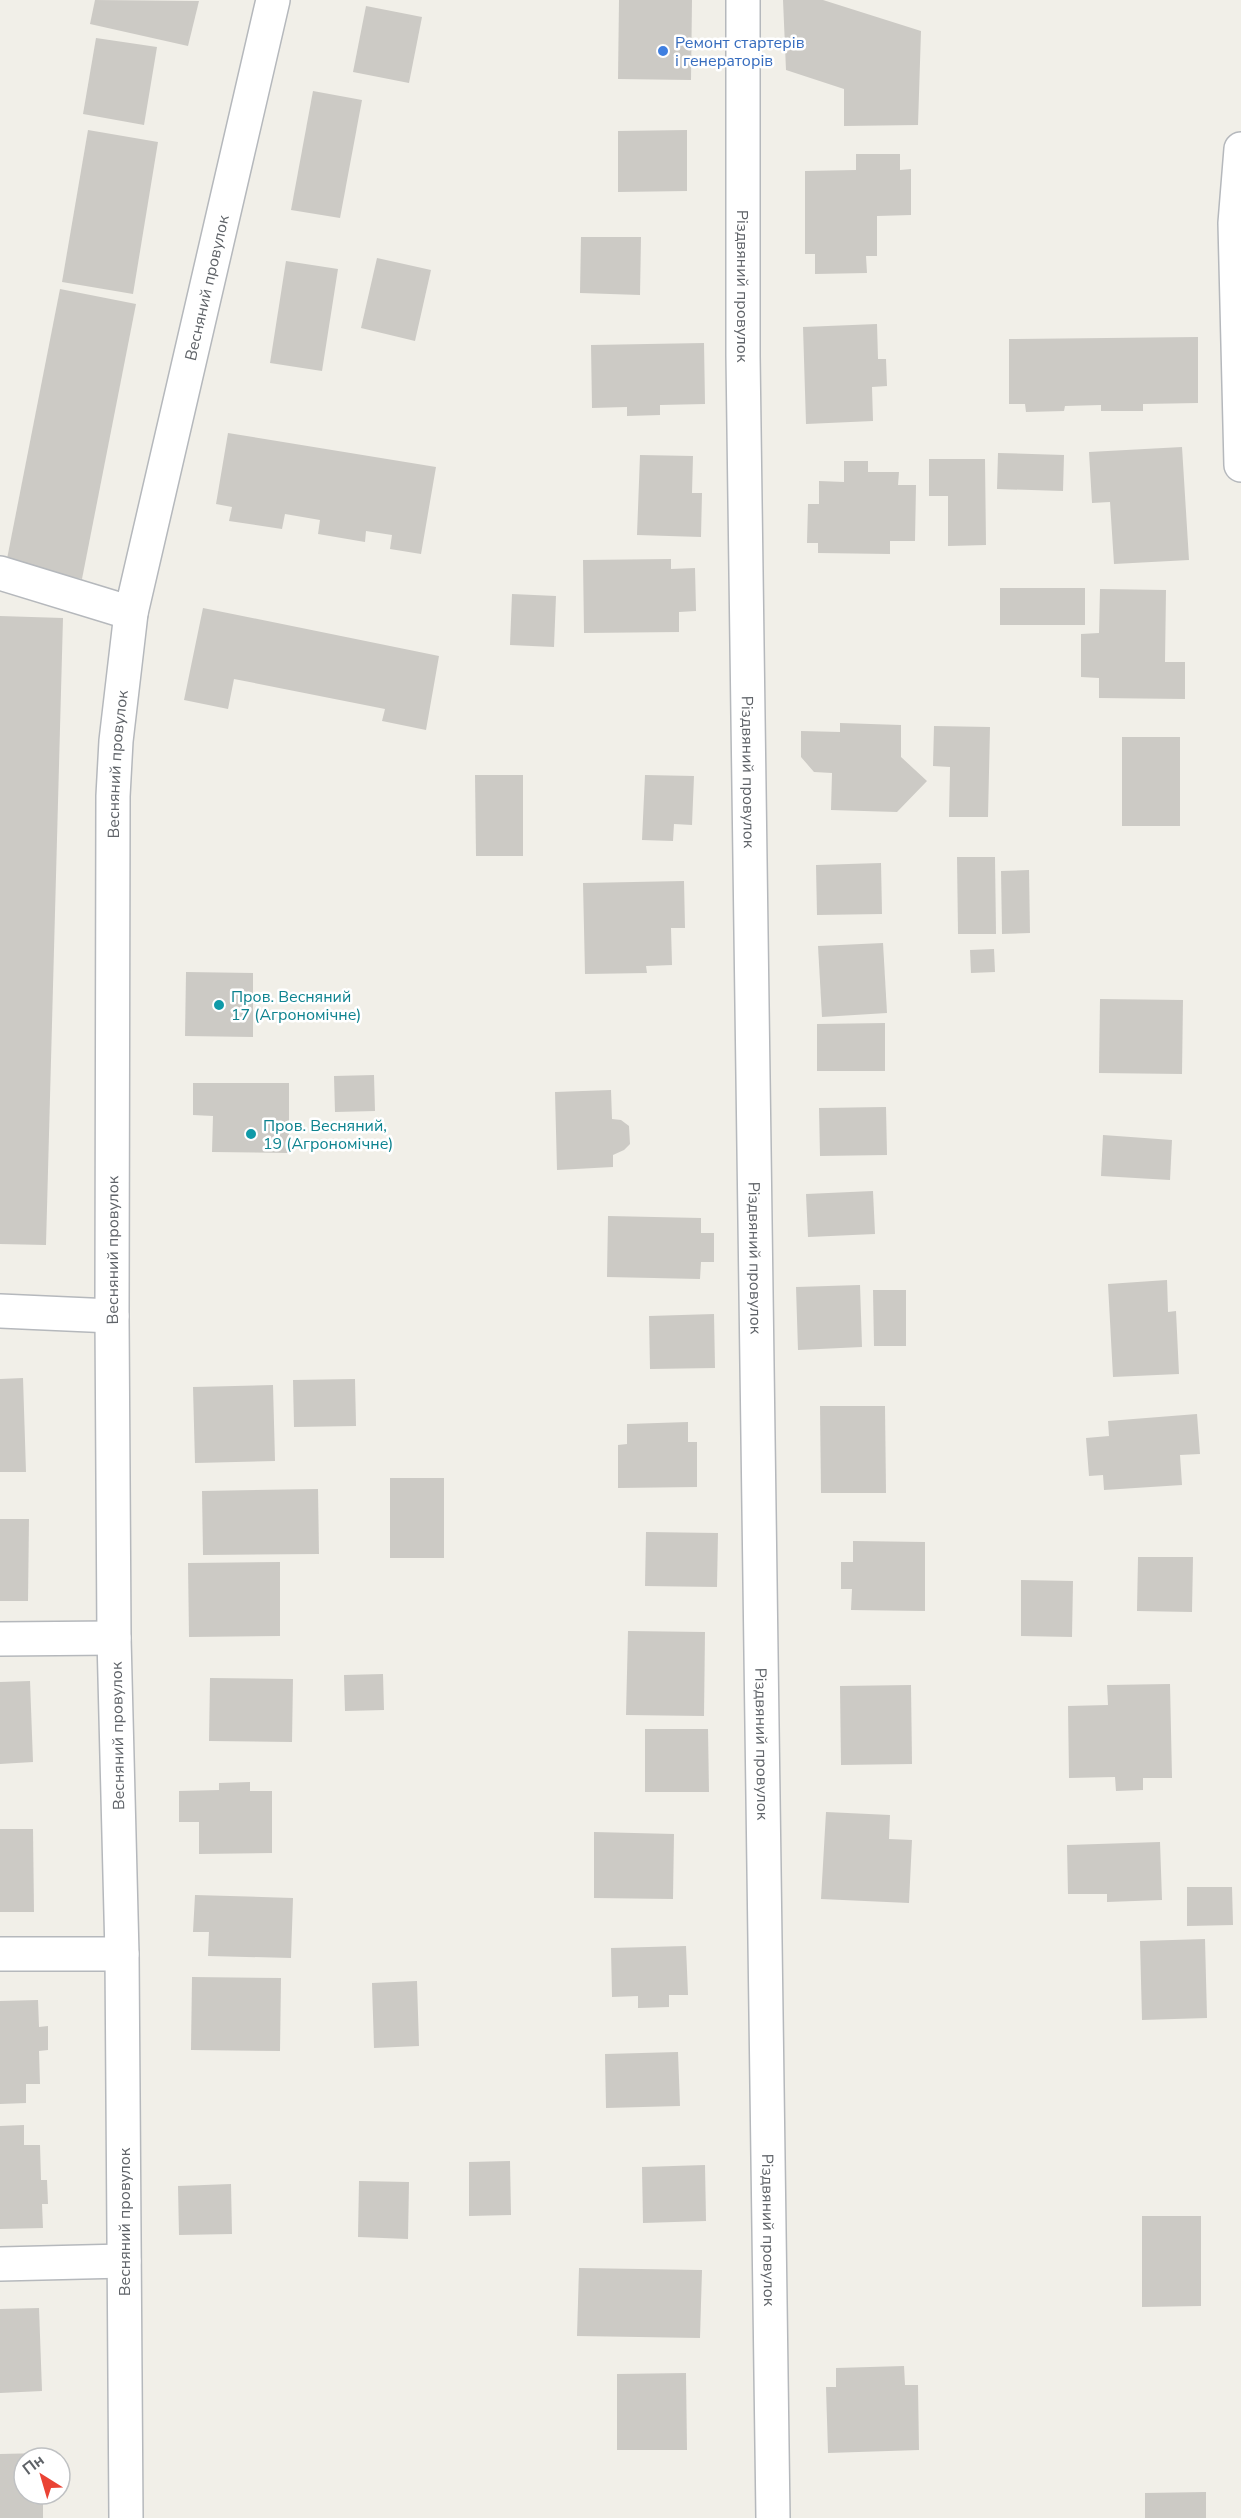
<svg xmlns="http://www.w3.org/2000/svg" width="1241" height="2518" font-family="'Nunito Sans',sans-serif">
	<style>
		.building { fill: #cccac5 }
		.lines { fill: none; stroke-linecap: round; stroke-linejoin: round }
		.minor-casing { stroke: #b5b8bc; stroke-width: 36 }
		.minor { stroke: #fff; stroke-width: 33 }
		.shop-dot { fill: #3f7fe0; stroke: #fff; stroke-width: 2 }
		.culture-dot { fill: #0f9aa8; stroke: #fff; stroke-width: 2 }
		.labels { text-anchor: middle; stroke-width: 5; stroke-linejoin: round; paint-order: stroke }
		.shop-label { font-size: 16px; fill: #366cbe; stroke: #fff; text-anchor: start }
		.street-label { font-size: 16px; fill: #5f6368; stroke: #fff }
		.culture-label { font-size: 16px; fill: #0d838f; stroke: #fff; text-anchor: start }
	</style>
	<rect width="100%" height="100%" fill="#f1efe8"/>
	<g class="building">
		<path d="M95,0L199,1L188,46L90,24Z"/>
		<path d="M619,0H692L691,80L618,79Z"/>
		<path d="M783,0H823L921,31L918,125L844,126V89L786,70Z"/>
		<path d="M366,6L422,17L409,83L353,72Z"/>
		<path d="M96,38L157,47L144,125L83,114Z"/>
		<path d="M313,91L362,100L340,218L291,210Z"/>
		<path d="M88,130L158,142L133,294L62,282Z"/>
		<path d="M687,130V191L618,192V131Z"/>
		<path d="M856,154H900V170L911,169V215L877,216V256H866L867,273L815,274V254H805V171L856,170Z"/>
		<path d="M581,237H641L640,295L580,293Z"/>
		<path d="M377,258L431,270L415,341L361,328Z"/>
		<path d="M286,261L338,269L322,371L270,363Z"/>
		<path d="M60,289L136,304L82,579L6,564Z"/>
		<path d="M877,324L878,359H886L887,386L872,387L873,421L806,424L803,327Z"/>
		<path d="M1198,337V403L1143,404V411H1101V405L1065,406L1064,411L1026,412L1025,404H1009V339Z"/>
		<path d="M704,343L705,404L660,405V415L627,416V407L592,408L591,345Z"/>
		<path d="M228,433L436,467L421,554L390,549L392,535L366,531L365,542L318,534L320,520L285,514L282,529L229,521L232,507L216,504Z"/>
		<path d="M1182,447L1189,560L1114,564L1110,502L1092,503L1089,452Z"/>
		<path d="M998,453L1064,455L1063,491L997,489Z"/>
		<path d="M640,455L693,456L692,493H702L701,537L637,535Z"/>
		<path d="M929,459H985L986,545L948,546V496H929Z"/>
		<path d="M844,461H868V472H899L898,485H916L915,541H890V554L818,553V543H807L808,504H819V481L844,482Z"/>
		<path d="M671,559V569L695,568L696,611L679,612V632L584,633L583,560Z"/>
		<rect x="1000" y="588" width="85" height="37"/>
		<path d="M1100,589L1166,590L1165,662H1185V699L1099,698V678L1081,677V634L1099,633Z"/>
		<path d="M512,594L556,596L554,647L510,645Z"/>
		<path d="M203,608L439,656L426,730L382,721L385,709L234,679L228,709L184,700Z"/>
		<path d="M0,616L63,618L46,1245L0,1244Z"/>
		<path d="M840,723L901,725V757L927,781L897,812L831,810L832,773L814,772L801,757V731L840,732Z"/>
		<path d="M934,726L990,727L988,817H949L950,767L933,766Z"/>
		<rect x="1122" y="737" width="58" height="89"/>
		<path d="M475,775H523V856H476Z"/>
		<path d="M645,775L694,776L692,825L674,824L673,841L642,840Z"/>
		<path d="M957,857H995L996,934H958Z"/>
		<path d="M881,863L882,914L817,915L816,865Z"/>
		<path d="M1029,870L1030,933L1002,934L1001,871Z"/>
		<path d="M684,881L685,928H671L672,965L646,966L647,973L585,974L583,883Z"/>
		<path d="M883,943L887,1013L822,1017L818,946Z"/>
		<path d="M994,949L995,972L971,973L970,950Z"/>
		<path d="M186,972L253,973V1037L185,1036Z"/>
		<path d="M1100,999L1183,1000L1182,1074L1099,1073Z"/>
		<path d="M885,1023V1071H817V1024Z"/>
		<path d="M374,1075L375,1111L335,1112L334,1076Z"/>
		<path d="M193,1083H289V1153L212,1152L213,1116L193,1115Z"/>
		<path d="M611,1090L612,1119L621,1120L629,1126L630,1144L624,1150L613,1155V1167L557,1170L555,1092Z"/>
		<path d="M886,1107L887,1155L820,1156L819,1108Z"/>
		<path d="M1103,1135L1172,1140L1170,1180L1101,1176Z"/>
		<path d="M873,1191L875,1234L808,1237L806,1194Z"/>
		<path d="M608,1216L701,1218V1233H714V1262H701L700,1279L607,1277Z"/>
		<path d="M1167,1280L1168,1312L1176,1311L1179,1374L1113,1377L1108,1284Z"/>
		<path d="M860,1285L862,1347L798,1350L796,1287Z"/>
		<path d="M873,1290H906V1346H874Z"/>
		<path d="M714,1314L715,1368L650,1369L649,1316Z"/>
		<path d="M23,1378L26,1472H0V1379Z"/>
		<path d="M355,1379L356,1426L294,1427L293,1380Z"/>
		<path d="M273,1385L275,1461L195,1463L193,1387Z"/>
		<path d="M820,1406H885L886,1493H821Z"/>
		<path d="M1197,1414L1200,1454L1180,1455L1182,1485L1104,1490L1103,1475L1089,1476L1086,1438L1109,1436L1108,1421Z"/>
		<path d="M688,1422V1442H697V1487L618,1488V1445L627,1444V1424Z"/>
		<rect x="390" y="1478" width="54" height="80"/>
		<path d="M318,1489L319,1554L203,1555L202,1491Z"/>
		<path d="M0,1519H29L28,1601H0Z"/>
		<path d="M646,1532L718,1533L717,1587L645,1586Z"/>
		<path d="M853,1541L925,1542V1611L851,1610L852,1589H841V1562H853Z"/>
		<path d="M1138,1557H1193L1192,1612L1137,1611Z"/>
		<path d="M280,1562V1636L189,1637L188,1563Z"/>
		<path d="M1021,1580L1073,1581L1072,1637L1021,1636Z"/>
		<path d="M628,1631L705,1632L704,1716L626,1715Z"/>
		<path d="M383,1674L384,1710L345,1711L344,1675Z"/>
		<path d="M210,1678L293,1679L292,1742L209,1741Z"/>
		<path d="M30,1681L33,1762L0,1764V1682Z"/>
		<path d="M1170,1684L1172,1778H1143V1790L1116,1791L1115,1777L1069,1778L1068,1706L1108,1705L1107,1685Z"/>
		<path d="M911,1685L912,1764L841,1765L840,1686Z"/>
		<path d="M645,1729H708L709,1792H645Z"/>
		<path d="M250,1782V1791H272V1853L199,1854V1822H179V1791L219,1790V1783Z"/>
		<path d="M826,1812L890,1815L889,1839L912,1840L909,1903L821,1899Z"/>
		<path d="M0,1829H33L34,1912H0Z"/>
		<path d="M594,1832L674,1834L673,1899L594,1898Z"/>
		<path d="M1160,1842L1162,1900L1107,1902V1894H1068L1067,1845Z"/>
		<path d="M1187,1887H1232L1233,1925L1187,1926Z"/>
		<path d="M195,1895L293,1898L291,1958L208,1956L209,1932H193Z"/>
		<path d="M1205,1939L1207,2018L1142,2020L1140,1941Z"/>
		<path d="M686,1946L688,1995H669V2007L638,2008V1996L612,1997L611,1948Z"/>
		<path d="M192,1977L281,1978L280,2051L191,2050Z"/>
		<path d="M417,1981L419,2046L374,2048L372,1983Z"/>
		<path d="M38,2000L39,2027L48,2026V2050L39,2051L40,2084H26V2103L0,2104V2001Z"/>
		<path d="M678,2052L680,2106L606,2108L605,2054Z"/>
		<path d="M24,2125V2145H40L41,2180H47L48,2204H42L43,2228L0,2229V2126Z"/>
		<path d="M510,2161L511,2215L469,2216V2162Z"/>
		<path d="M705,2165L706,2221L643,2223L642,2167Z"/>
		<path d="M359,2181L409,2182L408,2239L358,2237Z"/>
		<path d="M231,2184L232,2234L179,2235L178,2186Z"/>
		<path d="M1142,2216H1201V2306L1142,2307Z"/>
		<path d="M579,2268L702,2270L700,2338L577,2336Z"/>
		<path d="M39,2308L42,2391L0,2393V2309Z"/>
		<path d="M904,2366L905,2385H918L919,2450L828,2453L826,2387H836V2368Z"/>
		<path d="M686,2373L687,2450H617V2374Z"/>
		<path d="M43,2453V2458H24V2494H43V2518H0V2454Z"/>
		<path d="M1206,2492V2518H1145V2493Z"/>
	</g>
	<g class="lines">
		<g class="minor-casing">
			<g id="minor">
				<path id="s1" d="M743,0V356L773,2518"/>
				<path d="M1241,149L1235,223L1241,465"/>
				<path d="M0,573L131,613"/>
				<path d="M0,1311L112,1316"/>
				<path d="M0,1639L114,1638"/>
				<path d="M0,1954H122"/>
				<path d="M0,2264L124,2261"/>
				<path id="s2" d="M126,2518L122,1954L114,1638L112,1316L113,796L116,741L131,613L273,0"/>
			</g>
		</g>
		<use href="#minor" class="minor"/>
	</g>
	<circle class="shop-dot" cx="663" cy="51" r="6"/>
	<g class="culture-dot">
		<circle cx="219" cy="1005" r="6"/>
		<circle cx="251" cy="1134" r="6"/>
	</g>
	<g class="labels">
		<g class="shop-label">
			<text x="675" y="48">Ремонт стартерів<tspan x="675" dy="18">і генераторів</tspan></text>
		</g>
		<g class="street-label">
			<text dy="6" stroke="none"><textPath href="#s1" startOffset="286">Різдвяний провулок</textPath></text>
			<text dy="6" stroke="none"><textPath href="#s2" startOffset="2240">Весняний провулок</textPath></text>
			<text dy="6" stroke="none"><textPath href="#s2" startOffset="1754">Весняний провулок</textPath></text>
			<text dy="6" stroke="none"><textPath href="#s1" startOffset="772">Різдвяний провулок</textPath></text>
			<text dy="6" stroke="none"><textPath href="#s2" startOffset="1268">Весняний провулок</textPath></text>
			<text dy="6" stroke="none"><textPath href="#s1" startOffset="1258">Різдвяний провулок</textPath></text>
			<text transform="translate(117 1736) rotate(-91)" y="6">Весняний провулок</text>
			<text dy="6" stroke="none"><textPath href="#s1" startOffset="1744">Різдвяний провулок</textPath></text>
			<text transform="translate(124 2222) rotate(-90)" y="6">Весняний провулок</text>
			<text dy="6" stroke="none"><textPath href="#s1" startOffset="2230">Різдвяний провулок</textPath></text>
		</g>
		<g class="culture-label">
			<text x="231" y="1002">Пров. Весняний<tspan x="231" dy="18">17 (Агрономічне)</tspan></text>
			<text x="263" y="1131">Пров. Весняний,<tspan x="263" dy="18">19 (Агрономічне)</tspan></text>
		</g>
	</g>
	<g transform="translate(42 2476) rotate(323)"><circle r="28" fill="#ffffff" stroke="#bfc1c3" stroke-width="1.5"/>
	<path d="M0-4.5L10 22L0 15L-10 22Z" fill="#ea4335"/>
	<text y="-9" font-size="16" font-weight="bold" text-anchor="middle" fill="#5f6368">Пн</text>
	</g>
</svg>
